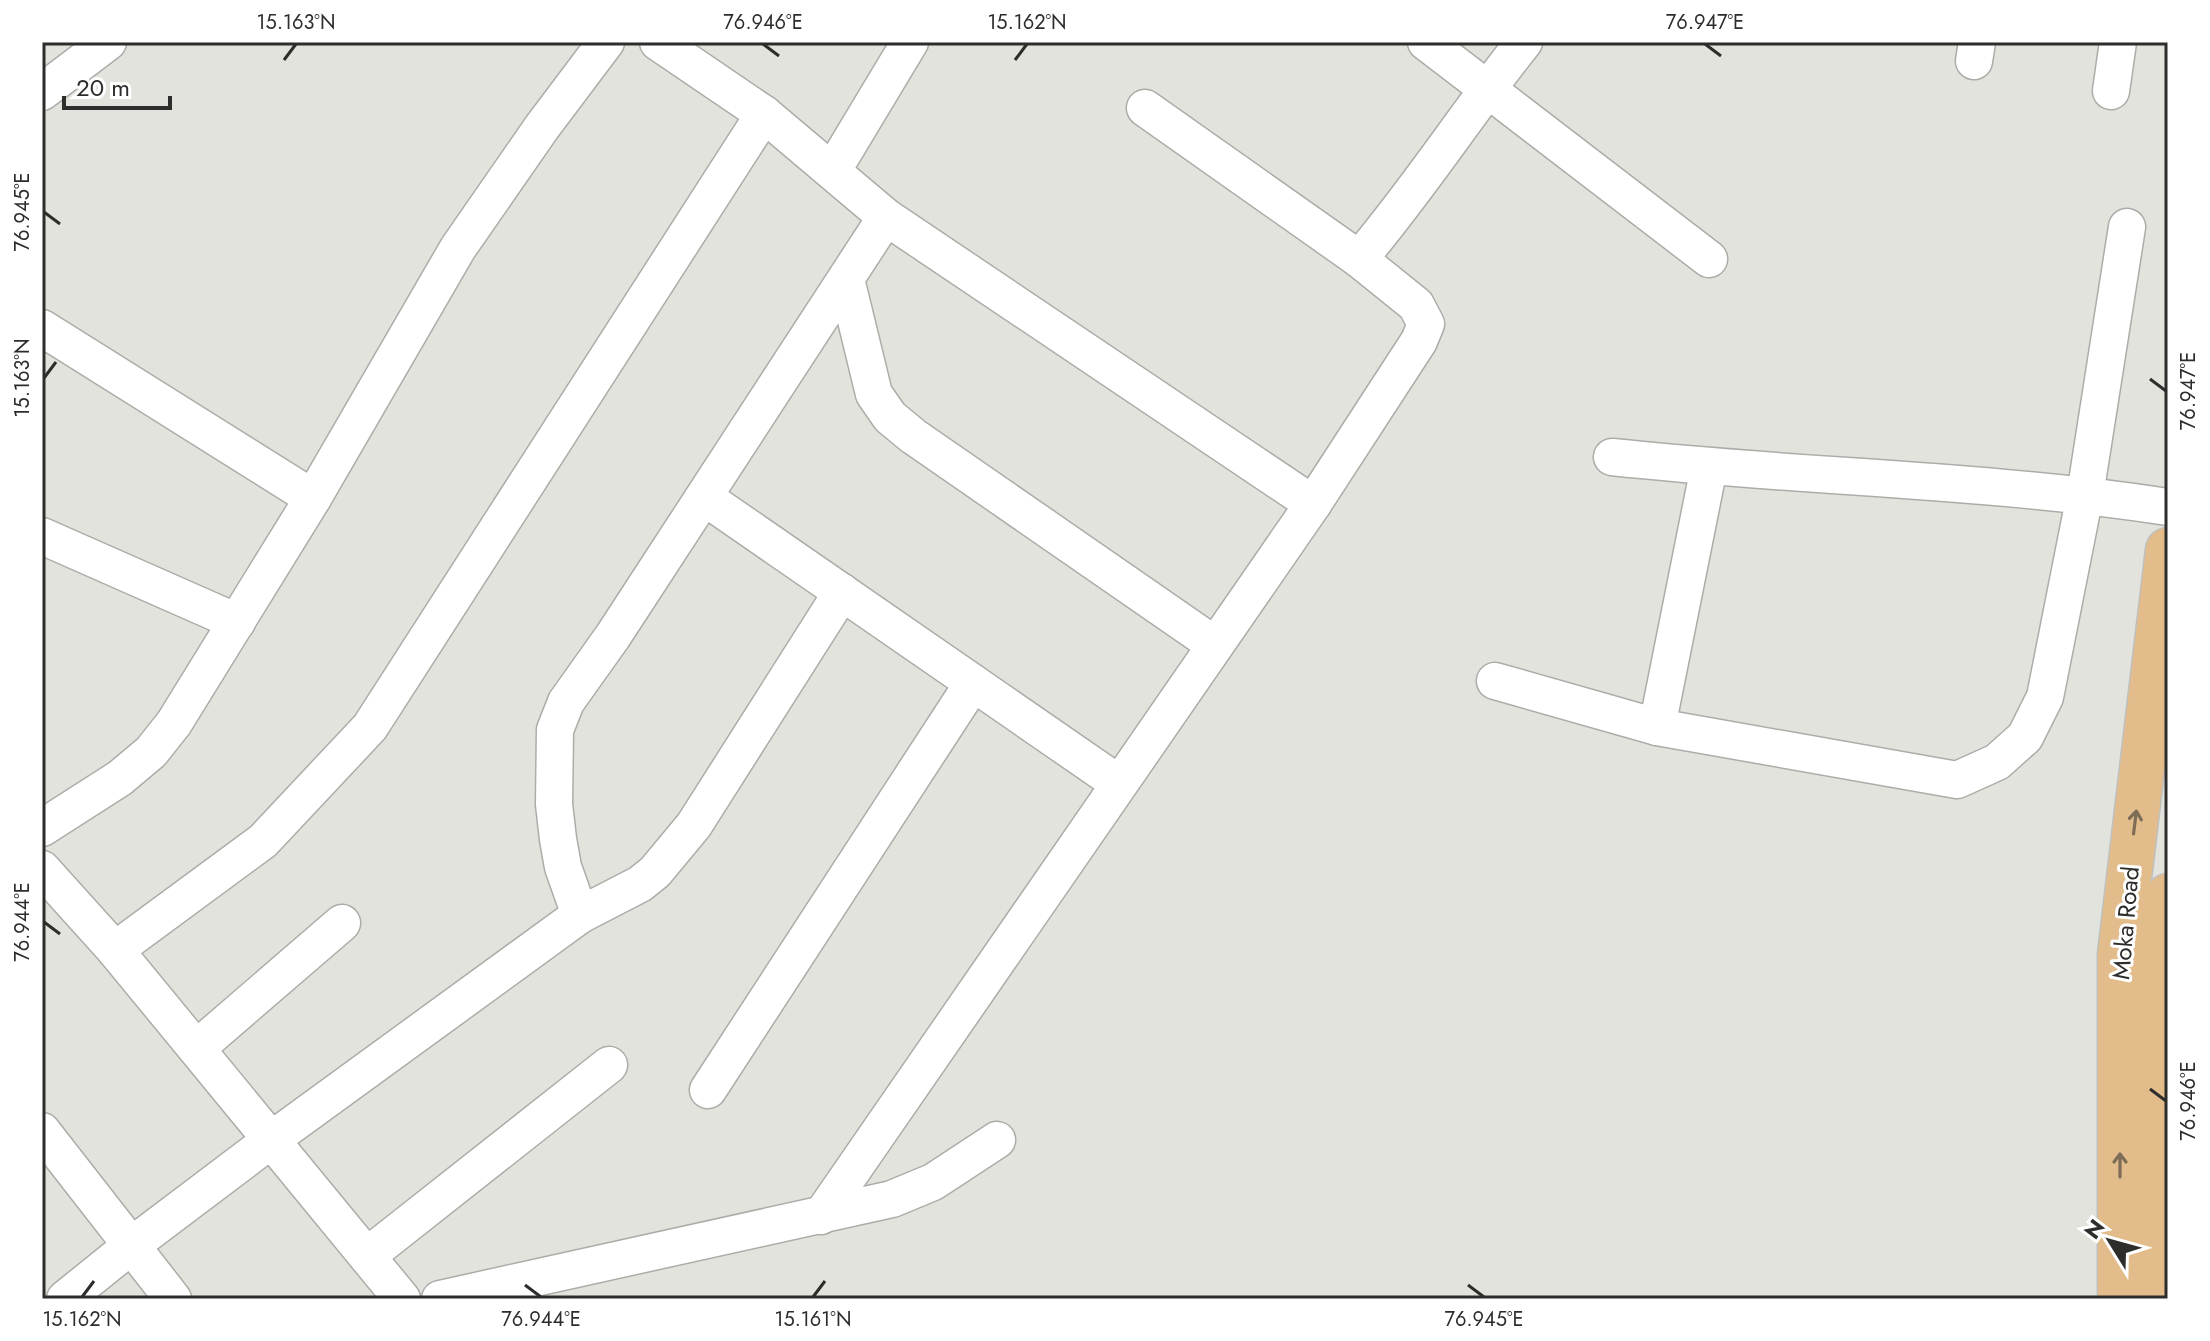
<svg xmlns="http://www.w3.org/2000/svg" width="2210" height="1341" font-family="Jost,sans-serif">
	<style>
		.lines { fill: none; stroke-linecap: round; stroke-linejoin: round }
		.street-casing { stroke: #adaca8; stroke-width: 39 }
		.primary-casing { stroke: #c0c0bf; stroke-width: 47 }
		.street { stroke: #fff; stroke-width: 36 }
		.primary { stroke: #e2bc8b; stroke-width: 44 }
		.oneway { stroke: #7e6d56 }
		.ticks { fill: none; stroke: #2d2d2b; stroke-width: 3 }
		.labels { text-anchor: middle; stroke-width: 6; stroke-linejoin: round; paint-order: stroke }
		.street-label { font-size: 24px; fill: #2d2d2b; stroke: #fff }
		.neatline { fill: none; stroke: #2d2d2b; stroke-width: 3 }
		.ticks-label { font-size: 20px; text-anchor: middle; fill: #2d2d2b }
	</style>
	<rect width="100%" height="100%" fill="#e3e3de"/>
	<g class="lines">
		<g class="street-casing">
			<g id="street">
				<path d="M658,42L764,114L886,217L1313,504"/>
				<path d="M1426,42L1709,259"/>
				<path d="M1974,61L1977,42"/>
				<path d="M2111,91L2118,42"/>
				<path d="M42,92L108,42"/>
				<path d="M1145,108L1359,259"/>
				<path d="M833,170L910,42"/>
				<path d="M846,279L874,394L890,417L913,436L1215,645"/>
				<path d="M42,328L313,498L174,723L151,752L120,778L42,828"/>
				<path d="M1612,457C1797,477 1984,479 2168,507"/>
				<path d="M704,497L1118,783"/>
				<path d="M313,498L458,248L542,127L606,42"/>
				<path d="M42,536L237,622"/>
				<path d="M1495,681L1657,727L1957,780L1997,762L2025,737L2045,697L2085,495L2127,227"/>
				<path d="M1657,727L1709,467"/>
				<path d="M42,869L115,950L402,1299"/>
				<path d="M580,915L563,867L558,839L554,804L555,730L566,702L613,636L886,217"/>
				<path d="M115,950L263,841L370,727L764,114"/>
				<path d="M197,1048L342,923"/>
				<path d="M708,1090L973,683"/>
				<path d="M42,1131L173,1299"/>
				<path d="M821,1216L1313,504L1419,341L1426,324L1416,305L1359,259C1418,190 1467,113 1524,42"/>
				<path d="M367,1256L609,1065"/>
				<path d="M65,1299L132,1245L271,1140L580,915L640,884L655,872L694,825L842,592"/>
				<path d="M440,1299L892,1199L933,1182L997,1140"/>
			</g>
		</g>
		<g class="primary-casing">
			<g id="primary">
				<path d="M2120,1299V954L2168,550"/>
				<path d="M2155,1299C2156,1165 2154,1030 2168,896"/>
			</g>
		</g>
		<use href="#street" class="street"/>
		<use href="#primary" class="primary"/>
	</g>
	<defs><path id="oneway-shaft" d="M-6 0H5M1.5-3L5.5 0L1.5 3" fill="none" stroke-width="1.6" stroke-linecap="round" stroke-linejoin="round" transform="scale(2)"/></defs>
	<g class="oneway">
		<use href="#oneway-shaft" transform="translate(2135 822) rotate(-83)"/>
		<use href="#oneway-shaft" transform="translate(2120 1165) rotate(-90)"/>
	</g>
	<path class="ticks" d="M763,44L779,56M1705,44L1721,56M284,60L296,44M1015,60L1027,44M44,212L60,224M44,378L56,362M2150,379L2166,391M44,922L60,934M2150,1089L2166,1101M525,1285L541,1297M1468,1285L1484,1297M82,1297L94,1281M813,1297L825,1281"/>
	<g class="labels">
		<g class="street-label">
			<text transform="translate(2126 923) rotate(-85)" y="8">Moka Road</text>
		</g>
	</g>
	<rect width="2210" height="1341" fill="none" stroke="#ffffff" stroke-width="88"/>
	<g transform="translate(2110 1241) rotate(307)" stroke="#ffffff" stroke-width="6" paint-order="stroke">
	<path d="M0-6L14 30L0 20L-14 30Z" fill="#2d2d2b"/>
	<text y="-12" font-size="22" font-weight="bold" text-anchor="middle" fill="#2d2d2b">N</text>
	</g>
	<path d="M64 96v12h106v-12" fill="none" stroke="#2d2d2b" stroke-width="4"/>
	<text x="76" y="96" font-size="24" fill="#2d2d2b" stroke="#ffffff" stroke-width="6" paint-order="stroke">20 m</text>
	<rect x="44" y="44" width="2122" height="1253" class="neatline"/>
	<g class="ticks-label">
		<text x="296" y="29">15.163°N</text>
		<text x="763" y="29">76.946°E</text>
		<text x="1027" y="29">15.162°N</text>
		<text x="1705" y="29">76.947°E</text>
		<text transform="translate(22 212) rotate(-90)" y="7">76.945°E</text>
		<text transform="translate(22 378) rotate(-90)" y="7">15.163°N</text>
		<text transform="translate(2188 391) rotate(-90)" y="7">76.947°E</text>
		<text transform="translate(22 922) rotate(-90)" y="7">76.944°E</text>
		<text transform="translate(2188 1101) rotate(-90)" y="7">76.946°E</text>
		<text x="82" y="1326">15.162°N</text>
		<text x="541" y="1326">76.944°E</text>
		<text x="813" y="1326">15.161°N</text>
		<text x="1484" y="1326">76.945°E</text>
	</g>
</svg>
